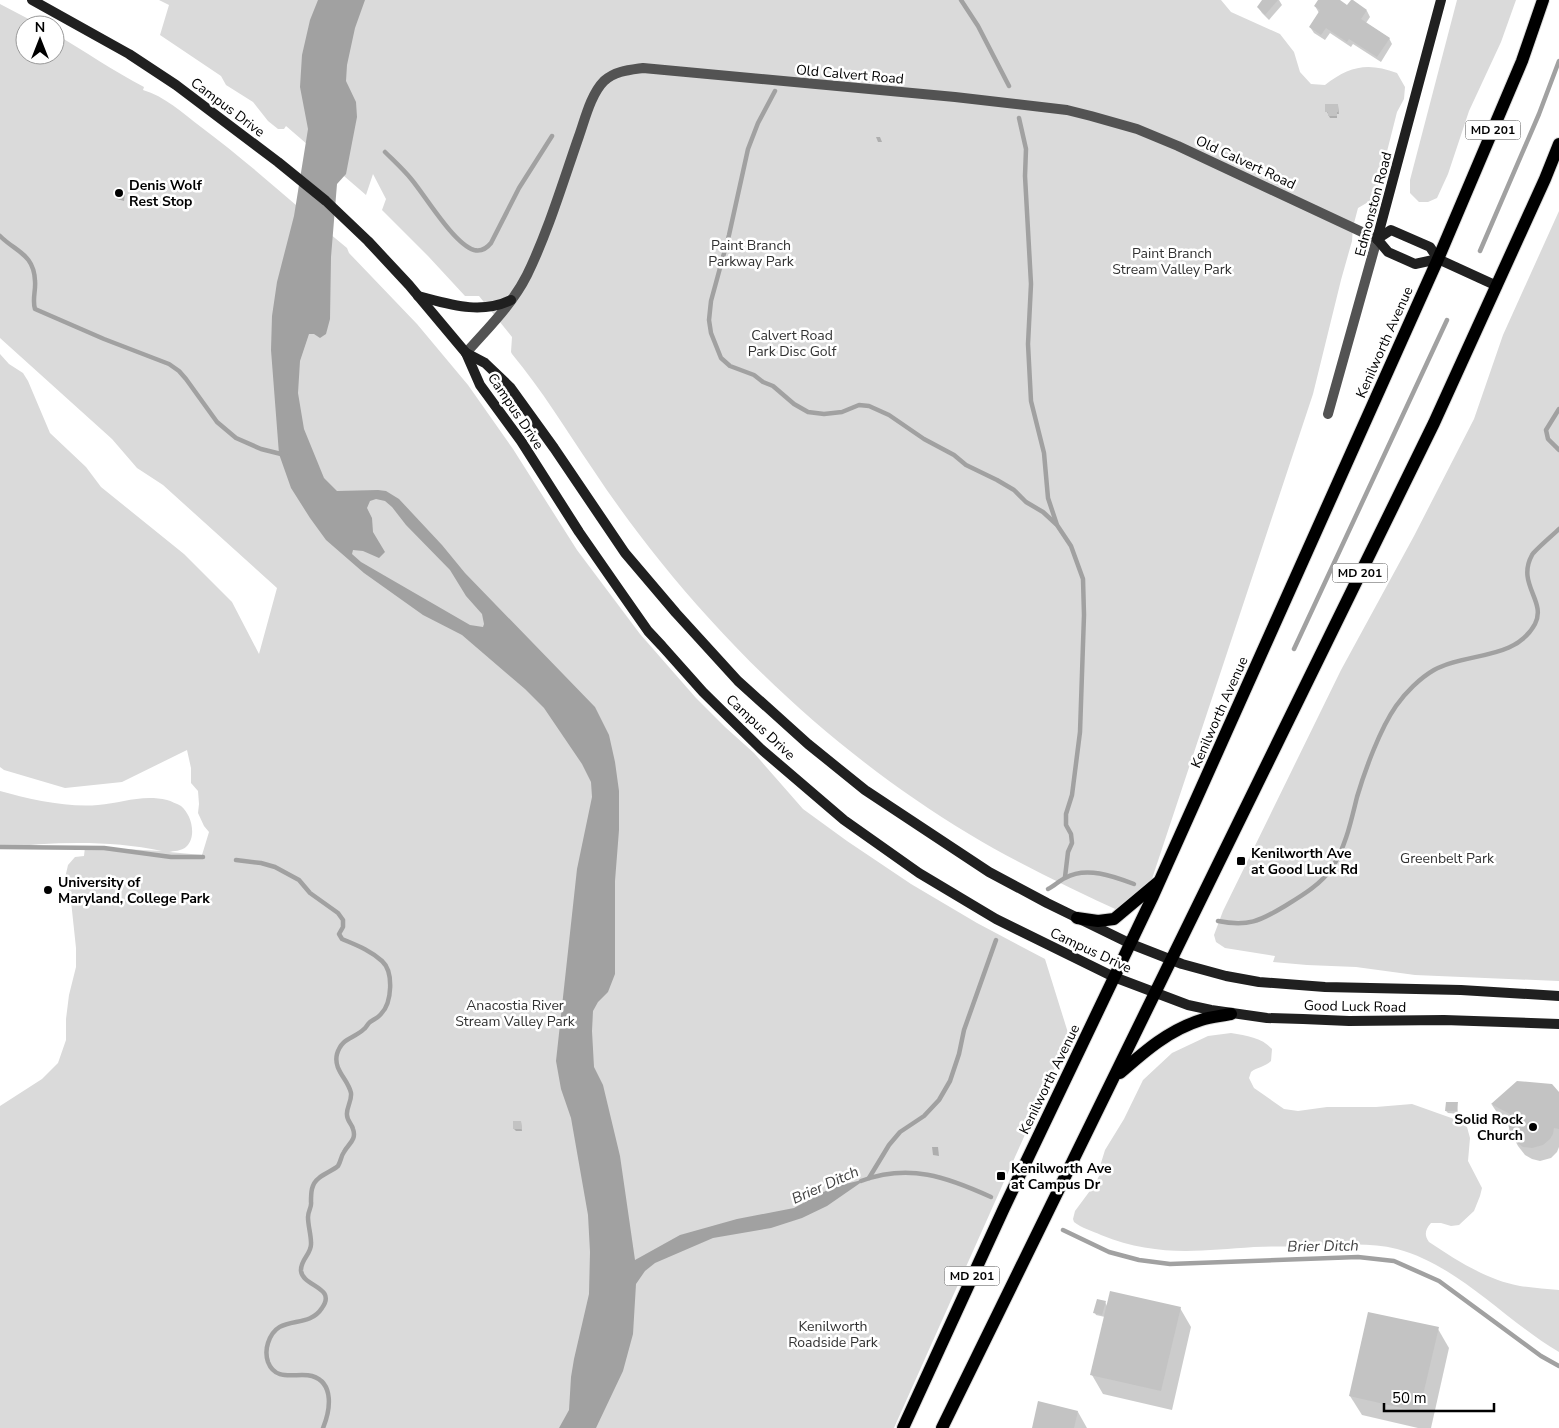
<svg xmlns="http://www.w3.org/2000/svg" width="1559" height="1428" font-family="'Nunito Sans',sans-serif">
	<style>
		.green { fill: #dadada }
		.water { fill: #a1a1a1; fill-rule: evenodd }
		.shadow { fill: #0003 }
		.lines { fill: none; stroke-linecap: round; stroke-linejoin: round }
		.stream { stroke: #a1a1a1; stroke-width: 4.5 }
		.building { fill: #c3c3c3 }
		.primary-casing { stroke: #dbdbdb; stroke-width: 14 }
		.street { stroke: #535353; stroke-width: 10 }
		.secondary { stroke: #202020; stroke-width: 10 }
		.primary { stroke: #000; stroke-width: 12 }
		.poi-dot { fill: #000; stroke: #fff; stroke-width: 2 }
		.labels { text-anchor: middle; stroke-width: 5; stroke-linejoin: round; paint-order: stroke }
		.shield { fill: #fff; stroke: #4c4c4c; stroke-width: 1 }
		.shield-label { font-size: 12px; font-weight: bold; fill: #000 }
		.street-label { font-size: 14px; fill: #000; stroke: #fff }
		.poi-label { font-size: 14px; font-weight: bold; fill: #000; stroke: #fff; text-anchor: start }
		.park-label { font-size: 14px; fill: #313131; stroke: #fff }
		.water-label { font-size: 15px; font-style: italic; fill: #424242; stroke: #fff }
	</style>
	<rect width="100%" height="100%" fill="#fff"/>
	<g class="green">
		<path d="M159,0H1221L1231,12L1280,34L1294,52L1300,72L1311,84L1325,85C1349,66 1368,62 1397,73L1405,87L1404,99L1397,112L1377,191L1370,201L1358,208L1353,227L1352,241L1341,280L1313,394L1145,900L1124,913C1071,889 1019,864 969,834C851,763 746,668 660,561C636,531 613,500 592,468C566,430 542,390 512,354L511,352L512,337L479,296H465L428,256L382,210L386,199L373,174L366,195L286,126L284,129H278L268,121L253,102L226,85L221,76L160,35L169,5Z"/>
		<path d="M1457,0H1516L1501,42L1469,111L1448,174L1437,198L1428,202H1419L1410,193V180Z"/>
		<path d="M0,4L40,25H25V55H55V34C85,51 113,71 144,87L143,90C164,96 183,113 201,127C252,165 298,208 347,248L349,253L417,324L468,385L513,449L577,550L640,634L696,698L725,727L754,753L803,809L847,841L911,884L977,923L1045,959L1069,1036L894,1428H0V1106L42,1079L58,1063L66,1040V1019L69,995L76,967V948L71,901L65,878L68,865L75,857L84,856L85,847L162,851C109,840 53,842 0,848V791C28,799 69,808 98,805C122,803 142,794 167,800C171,801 177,804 181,806C192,815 197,837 186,847C182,851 173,851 169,852L202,855L209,832L204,826L198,813L199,804L198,791L191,783V768L187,750L122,782L65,788L4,770L0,767V354L9,364L23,373L28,381L50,433L86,467L101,487L184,554L232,602L259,654L277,588L163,485L137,468L112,439L0,338Z"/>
		<path d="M1559,211V981L1415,975L1356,967L1307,965L1273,962L1275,956L1225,948L1216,942L1214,935L1223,911L1341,670L1414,536L1474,419L1503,335Z"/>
		<path d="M1231,1033C1247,1036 1261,1037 1272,1049L1271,1061C1265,1067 1257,1067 1251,1072L1249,1078L1254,1088L1284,1109L1298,1111L1327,1107H1376L1412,1104L1457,1120L1467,1127L1470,1138L1468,1161L1482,1188L1480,1196L1474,1211L1459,1225L1451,1226L1441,1223H1431C1425,1230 1424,1235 1429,1242C1456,1260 1487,1280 1520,1286C1533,1288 1546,1289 1559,1290V1352C1504,1320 1460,1266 1397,1249C1370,1242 1342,1245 1314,1246C1294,1247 1274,1246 1254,1247C1198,1251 1155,1257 1101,1235C1093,1231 1081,1228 1074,1222L1073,1219L1075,1211L1095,1184L1100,1174L1101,1163L1105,1150L1124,1119L1143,1080L1172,1053L1208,1036Z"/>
	</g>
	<path class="water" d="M318,0H365L355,28L347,65L346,81L356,102L357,117L346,174L337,184L331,257L330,319L326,334L320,338L314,334H309L300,361L298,393L304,429L324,478L337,491L378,490L386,491L399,499L442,545L465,573L595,707L609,735L615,762L619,791V830L615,881V974L608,992L598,1002L593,1011L592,1031L594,1067L603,1085L620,1156L635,1260L680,1235L737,1219L794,1208L833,1187L866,1179L827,1206L802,1218L771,1228L713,1238L655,1263L645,1271L636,1284L633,1334L623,1371L596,1428H559L569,1410L571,1377L574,1359L589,1294L590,1252L588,1215L571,1118L561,1089L556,1061L577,869L592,797L591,782L582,764L544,708L525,689L462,635L423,615L364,573L326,540L310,518L291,488L279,454L271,350L272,316L277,282L294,216L308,129L300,87L302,55L310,20ZM376,499L385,501L392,507L406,525L450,570L466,596L482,614L484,624L483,627L470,625L361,562L352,554L353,550L363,551L379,558L385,552L373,532L372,518L367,508L370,501Z"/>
	<g class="shadow">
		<path d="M1264,0H1279L1282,5L1269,20L1262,13L1258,7Z"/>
		<path d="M1319,0H1337L1348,7L1367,11L1370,17L1366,23L1389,38L1392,44L1381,62L1353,44L1351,47L1330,33L1325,40L1314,33L1310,27L1319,13L1315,6Z"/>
		<path d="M1338,105L1339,114H1337V118H1330L1327,112Z"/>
		<path d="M876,137H880L882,142H878Z"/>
		<path d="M124,191L125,194L124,201L117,199L115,196Z"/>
		<path d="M1559,1094V1147L1557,1152L1551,1158L1540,1161L1532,1159L1525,1155L1518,1146L1511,1133L1510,1122L1500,1117L1492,1105Z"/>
		<path d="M1457,1103L1458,1114L1448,1113L1446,1111Z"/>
		<path d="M521,1122L522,1131H516L514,1129Z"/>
		<path d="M932,1147H938L939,1156L933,1155Z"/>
		<path d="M1105,1302L1107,1306L1180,1308L1191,1327L1172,1410L1103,1394L1092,1375L1105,1317L1096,1315L1095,1313Z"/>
		<path d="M1438,1329L1449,1348L1431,1428H1418L1362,1415L1350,1396Z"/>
		<path d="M1078,1412L1087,1428H1033Z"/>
	</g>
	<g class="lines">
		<g class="stream">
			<path d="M961,0L978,26L1009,86"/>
			<path d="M775,91L758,123L748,149L729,235L711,301L709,320L711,333L721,358L730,366L754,375L763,382L773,386L794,404L808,412L824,414L842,412L859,405L869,406L889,415L924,439L954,455L966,465L997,480L1014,490L1026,502L1043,512L1056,524"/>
			<path d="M1019,118L1026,149L1025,176L1031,284L1028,344L1031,401L1044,453L1048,498L1057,525L1071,546L1083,579L1084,615L1080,732L1072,795L1066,814V825L1071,834L1072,843L1068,852L1065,877"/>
			<path d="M385,152C394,161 404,170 412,180C426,197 454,244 474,250C482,252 487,248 491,243L519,188L552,136"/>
			<path d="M0,236C16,252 34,254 35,281C36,290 32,300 35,309L104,339L169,364L179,371L186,379L217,422L236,438L261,449L285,455"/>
			<path d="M1480,251L1539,114L1559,61"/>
			<path d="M1559,409L1546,430L1548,439L1559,450"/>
			<path d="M1294,649L1447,320"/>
			<path d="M0,847L104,848L171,857H203"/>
			<path d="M236,860L261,863L275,867L299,880L310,893L338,913L343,920V927L339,934L342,939C356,945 370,950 382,961C394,972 392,1003 381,1014C378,1018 372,1020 369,1023C367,1025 366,1028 364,1029C354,1039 342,1037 337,1054C333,1070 348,1079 351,1093C352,1101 346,1108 347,1115C347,1121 352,1124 353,1129C357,1140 348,1144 344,1152C341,1156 341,1161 338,1166C332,1171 325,1173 319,1178C311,1184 311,1193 311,1202C312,1207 308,1211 308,1217C308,1226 311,1234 311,1243C312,1254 300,1259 301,1271C303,1287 337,1287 322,1308C307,1331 278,1312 268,1343C266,1349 266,1356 268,1362C276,1383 297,1372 312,1376C335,1383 330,1411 323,1428"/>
			<path d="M1048,889C1054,886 1059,881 1065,878C1086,866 1113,876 1134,884"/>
			<path d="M1218,921C1248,927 1260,921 1285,906C1303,895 1320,885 1332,868C1346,846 1351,821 1357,797C1365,770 1380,729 1396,706C1405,693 1420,678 1434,670C1466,652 1515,661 1535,624C1547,601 1516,584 1532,555C1534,551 1554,534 1559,529"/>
			<path d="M869,1178L889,1145L900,1132L924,1116L939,1100L950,1081L959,1054L964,1030L996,940"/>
			<path d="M861,1181C909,1163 947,1177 991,1197"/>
			<path d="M1063,1230L1109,1252L1139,1260L1170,1264L1358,1257L1394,1261L1439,1281L1541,1356L1559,1366"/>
		</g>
	</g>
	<g class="building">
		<path d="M1262,0H1278L1265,15L1257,7Z"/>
		<path d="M1318,0H1340L1347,5L1351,0H1353L1367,10L1361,19L1390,38L1377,57L1349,39L1347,42L1326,28L1321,35L1309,27L1320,10L1314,6Z"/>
		<path d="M1325,104H1338V112H1337V116H1328V112H1325Z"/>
		<path d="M116,188L125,190L122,199L114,196Z"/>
		<path d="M1517,1081L1552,1084L1559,1092V1129L1554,1128L1553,1134L1550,1139L1543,1145L1532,1148L1523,1147L1516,1142L1510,1133L1508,1123L1510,1114L1491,1104Z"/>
		<path d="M1446,1102H1458L1457,1111H1445Z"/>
		<path d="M513,1121H521L522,1129H513Z"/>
		<path d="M1110,1291L1181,1307L1161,1391L1090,1375Z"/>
		<path d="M1097,1299L1106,1301L1102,1315L1093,1313Z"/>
		<path d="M1368,1312L1439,1327L1419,1412L1349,1396Z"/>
		<path d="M1038,1401L1078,1411L1074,1428H1032Z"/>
	</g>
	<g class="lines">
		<g class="primary-casing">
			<g id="primary">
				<path d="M1077,918L1098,921L1114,919L1157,883"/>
				<path d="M1120,1073C1145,1051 1169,1030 1201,1020C1210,1017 1221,1016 1231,1014"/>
				<path d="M903,1428L1004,1208L1152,898L1438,259L1522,61L1543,0"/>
				<path d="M942,1428L1434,423L1545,179L1559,144"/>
			</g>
		</g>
		<path class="street" d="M466,353C487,329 512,305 527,275C548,232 563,182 579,136C585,119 591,94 604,81C615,71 629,70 643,68L955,97L1067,110L1091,116L1137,129L1178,146L1377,239L1328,414"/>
		<g class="secondary">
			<path d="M32,0L129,54L176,85L278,162L326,201L368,241L409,285L466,353L480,385L521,441L579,532L620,591L648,631L662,646L703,692L761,749L844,820L919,873L996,919L1114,977L1188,1005L1211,1010L1267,1018L1303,1019L1349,1021L1444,1020L1559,1024"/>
			<path d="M1377,239L1441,0"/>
			<path d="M1377,239L1391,230L1430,247L1438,259L1497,286"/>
			<path d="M1377,239L1388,252L1415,264L1438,259"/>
			<path d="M418,296C449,304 480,315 511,300"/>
			<path d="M466,353L485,363L510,387L554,448L625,553L676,613L738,681L808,744L865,790L989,872L1047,903L1131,944L1182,964L1226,976L1259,982L1325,987L1461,990L1559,996"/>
		</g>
		<use href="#primary" class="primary"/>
	</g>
	<g class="poi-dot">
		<circle cx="119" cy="193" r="5"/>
		<rect x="1236" y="856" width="10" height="10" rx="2.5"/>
		<circle cx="48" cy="890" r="5"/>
		<circle cx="1533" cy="1127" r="5"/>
		<rect x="996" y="1171" width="10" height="10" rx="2.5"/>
	</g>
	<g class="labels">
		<g class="shield">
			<rect x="1465.5" y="120.5" width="55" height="19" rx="4"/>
			<rect x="1332.5" y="563.5" width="55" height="19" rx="4"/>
			<rect x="944.5" y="1266.5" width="55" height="19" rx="4"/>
		</g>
		<g class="shield-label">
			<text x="1493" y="134">MD 201</text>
			<text x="1360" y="577">MD 201</text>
			<text x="972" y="1280">MD 201</text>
		</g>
		<g class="street-label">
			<text transform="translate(850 74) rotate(5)" y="5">Old Calvert Road</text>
			<text transform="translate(228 107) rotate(37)" y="5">Campus Drive</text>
			<text transform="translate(1246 162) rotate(25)" y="5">Old Calvert Road</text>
			<text transform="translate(1373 204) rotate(-75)" y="5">Edmonston Road</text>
			<text transform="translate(1384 342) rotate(-66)" y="5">Kenilworth Avenue</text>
			<text transform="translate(516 411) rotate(56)" y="5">Campus Drive</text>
			<text transform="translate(1219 712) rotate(-66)" y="5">Kenilworth Avenue</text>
			<text transform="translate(761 727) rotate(43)" y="5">Campus Drive</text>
			<text transform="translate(1091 950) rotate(25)" y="5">Campus Drive</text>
			<text transform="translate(1355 1006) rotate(1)" y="5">Good Luck Road</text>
			<text transform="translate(1049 1079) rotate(-64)" y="5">Kenilworth Avenue</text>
		</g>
		<g class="poi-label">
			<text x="129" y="190">Denis Wolf<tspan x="129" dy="16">Rest Stop</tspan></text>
			<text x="1251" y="858">Kenilworth Ave<tspan x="1251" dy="16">at Good Luck Rd</tspan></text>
			<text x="58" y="887">University of<tspan x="58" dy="16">Maryland, College Park</tspan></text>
			<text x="1523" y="1124" text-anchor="end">Solid Rock<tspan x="1523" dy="16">Church</tspan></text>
			<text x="1011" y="1173">Kenilworth Ave<tspan x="1011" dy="16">at Campus Dr</tspan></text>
		</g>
		<g class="park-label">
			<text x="751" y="250">Paint Branch<tspan x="751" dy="16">Parkway Park</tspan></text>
			<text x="1172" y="258">Paint Branch<tspan x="1172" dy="16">Stream Valley Park</tspan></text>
			<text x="792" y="340">Calvert Road<tspan x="792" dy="16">Park Disc Golf</tspan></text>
			<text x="1447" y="863">Greenbelt Park</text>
			<text x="515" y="1010">Anacostia River<tspan x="515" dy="16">Stream Valley Park</tspan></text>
			<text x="833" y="1331">Kenilworth<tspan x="833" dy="16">Roadside Park</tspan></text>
		</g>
		<g class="water-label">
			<text transform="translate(825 1185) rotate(-24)" y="5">Brier Ditch</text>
			<text transform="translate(1323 1246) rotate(-1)" y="5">Brier Ditch</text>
		</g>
	</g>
	<g transform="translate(40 40)"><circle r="24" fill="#ffffff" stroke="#999999"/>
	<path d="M0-4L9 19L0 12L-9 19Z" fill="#000000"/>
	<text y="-8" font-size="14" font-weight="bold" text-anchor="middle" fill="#000000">N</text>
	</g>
	<path d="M1384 1403v8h110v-8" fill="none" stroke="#000000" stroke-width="2.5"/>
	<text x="1392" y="1403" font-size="15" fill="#000000" stroke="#ffffff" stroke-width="4" paint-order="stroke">50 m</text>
</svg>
